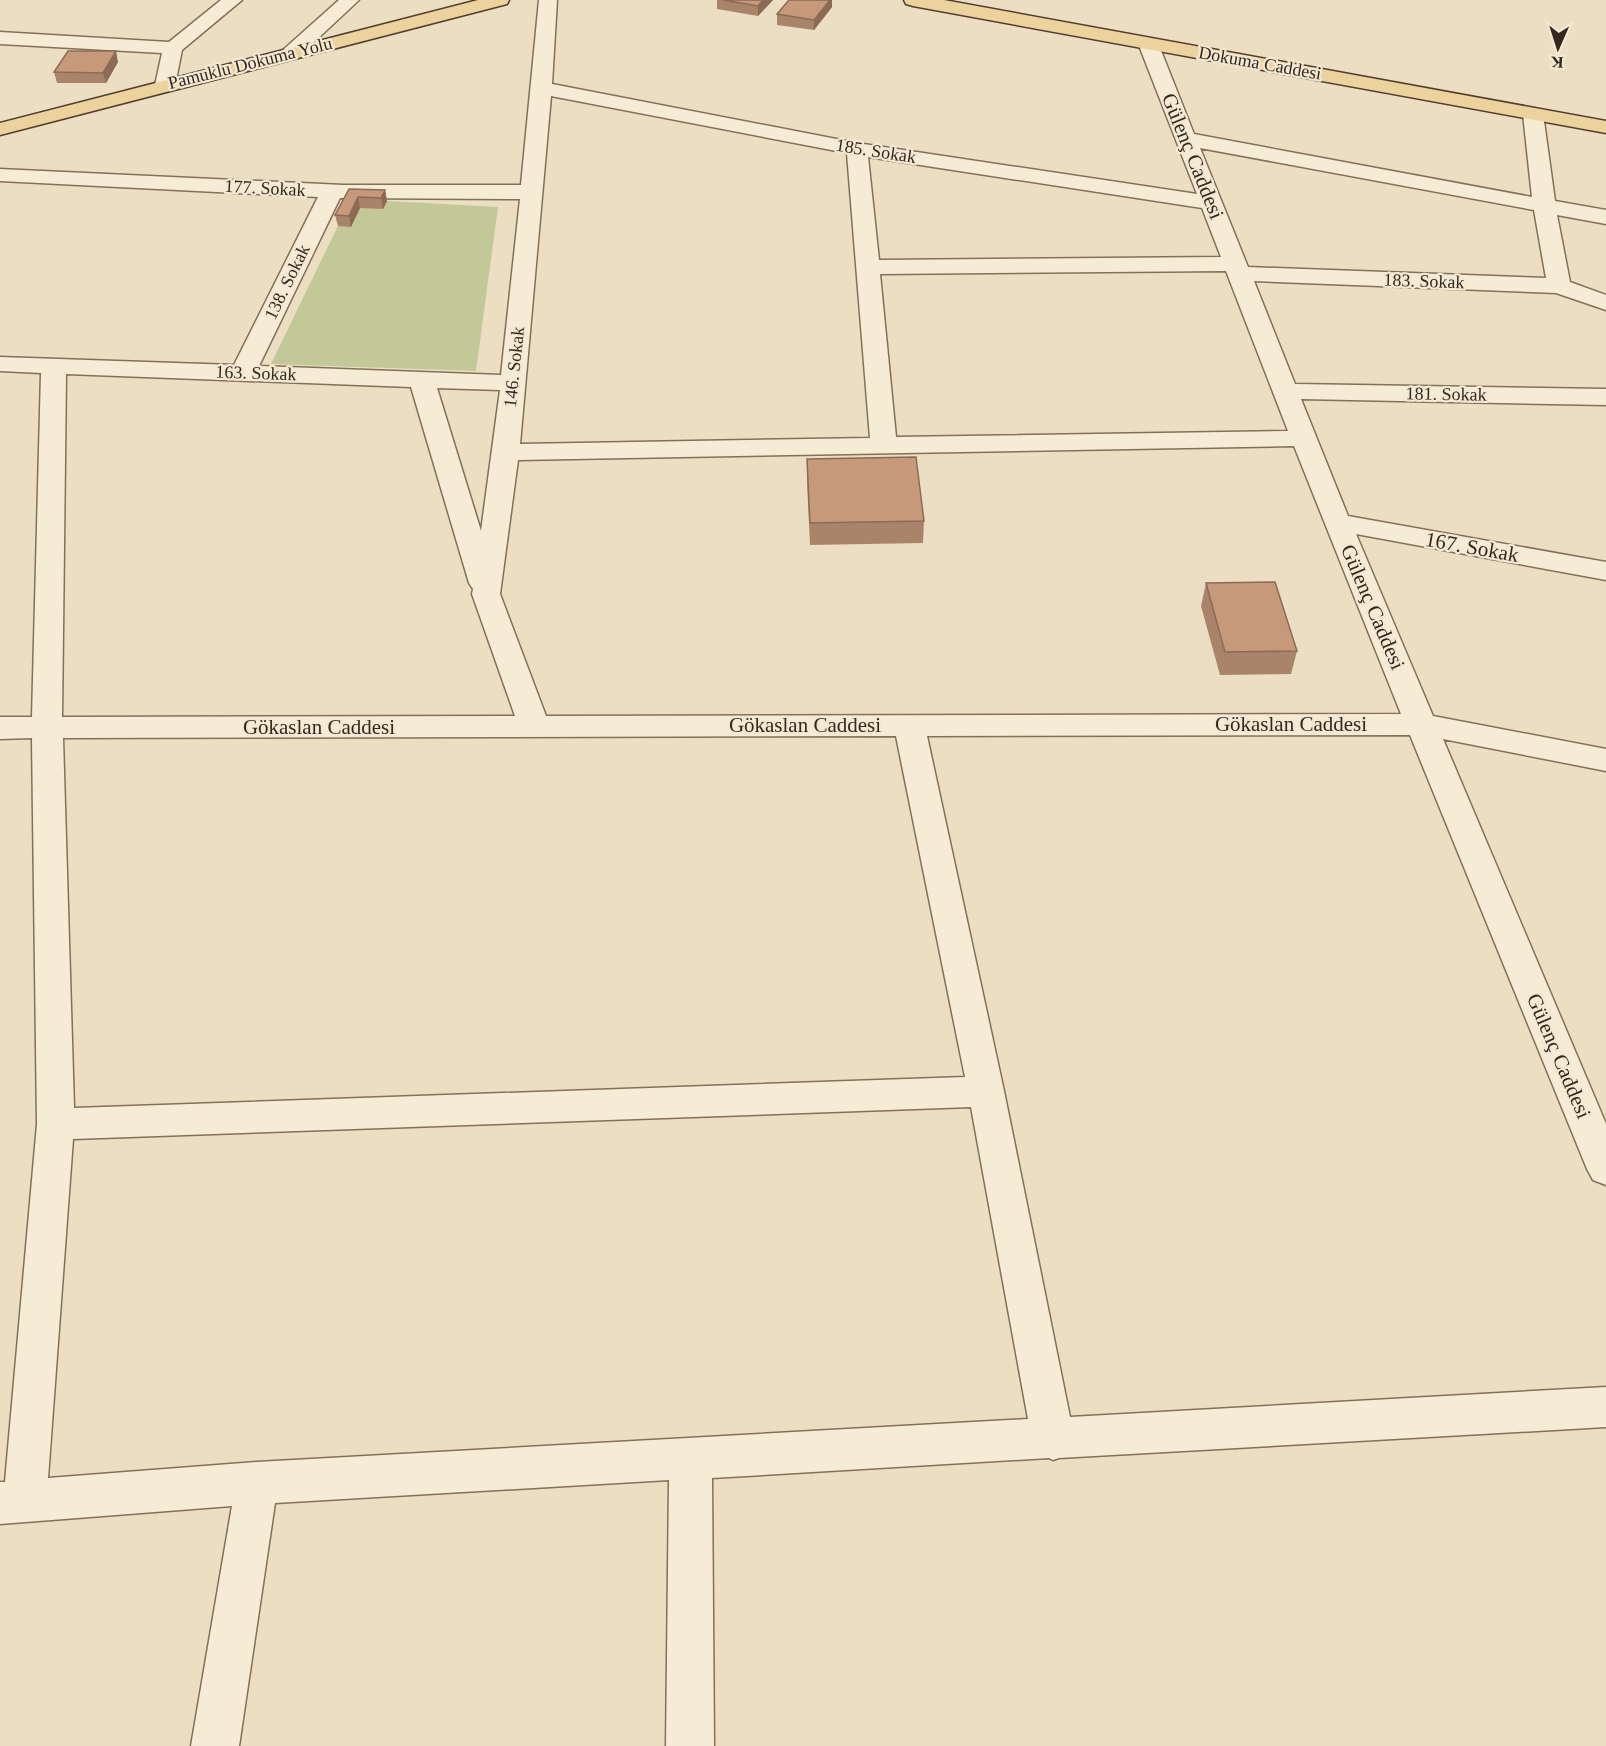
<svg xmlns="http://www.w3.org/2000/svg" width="1606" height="1746" font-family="'Times New Roman',serif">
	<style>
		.green { fill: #c3c898 }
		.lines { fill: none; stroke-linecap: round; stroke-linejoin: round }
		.minor-casing { stroke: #83705b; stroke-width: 3 }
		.major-casing { stroke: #513e2f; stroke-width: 3 }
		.minor { fill: #f6ecd5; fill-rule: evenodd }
		.major { fill: #ecd29d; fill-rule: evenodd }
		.wall { fill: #aa846a }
		.shaded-wall { fill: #8b6b56 }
		.building { fill: #c6997b; stroke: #8b6b56; stroke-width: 1.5 }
		.labels { text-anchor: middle; stroke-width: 4.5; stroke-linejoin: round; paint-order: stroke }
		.far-street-label { font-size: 18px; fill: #34281e; stroke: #f3e9d2 }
		.street-label { font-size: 21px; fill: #34281e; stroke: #f3e9d2 }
	</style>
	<rect width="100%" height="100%" fill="#ebdec3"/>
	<path class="green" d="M351,199L498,207L476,371L271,364Z"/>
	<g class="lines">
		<g class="minor-casing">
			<g id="minor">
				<path d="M221,0H242L182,50L175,85L172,89H158L155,85L162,53L0,44V32L169,42Z"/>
				<path d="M339,0H359L298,57H284L281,53L284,49Z"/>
				<path d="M539,0H557L552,84L857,143L1197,194L1138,43L1141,39H1155L1158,43L1194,134L1532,197L1523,114L1526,110L1533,108L1540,110L1543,114L1555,201L1606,210V224L1557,215L1570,282L1606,295V310L1556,293L1254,281L1295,384L1606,389V405L1301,399L1348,516L1606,562V580L1356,534L1433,716L1606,749V771L1443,739L1606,1124V1185L1593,1180L1587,1169L1410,735L927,736L1004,1091L1070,1417L1606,1387V1427L1059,1458L1053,1460L1049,1458L712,1478L714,1746H666L669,1480L275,1503L239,1746H191L232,1506L0,1524V1482H5L37,1124L32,738L0,739V717H32L41,373L0,371V357L234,365L318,197L0,181V169L343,185H521ZM551,96L847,153L870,438L520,444ZM1200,148L1534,210L1546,278L1248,267ZM868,157L1202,208L1221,257L879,260ZM340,198L520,199L501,375L259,366ZM1226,271L1288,431L896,437L880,274ZM66,374L411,387L469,583L473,589L472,594L515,716L62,717ZM437,388L500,390L481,531ZM1294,446L1401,714L546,716L500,594L518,460ZM896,736L965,1077L74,1108L63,738ZM971,1107L1028,1419L257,1462L48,1478L73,1139Z"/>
			</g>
		</g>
		<g class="major-casing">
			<g id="major">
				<path d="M478,0H509L507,4L0,135V123Z"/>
				<path d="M904,0H944L1606,121V133L913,6L906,4Z"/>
			</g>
		</g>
		<use href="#minor" class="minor"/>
		<use href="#major" class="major"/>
	</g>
	<g class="wall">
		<path d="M717,0H773L758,16L717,9Z"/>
		<path d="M789,0H832V7L814,30L777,25V14Z"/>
		<path d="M118,62L106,83H57L54,72Z"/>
		<path d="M349,189L385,190L387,201L383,209L360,208L351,227L338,226L335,215Z"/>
		<path d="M807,459L924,521L923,543L810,545L807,482Z"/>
		<path d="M1206,583L1297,651L1291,674L1220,675L1201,606Z"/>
	</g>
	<g class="shaded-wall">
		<path d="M763,0H773L758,16V6Z"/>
		<path d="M830,0H832V7L814,30V20Z"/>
		<path d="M116,51L118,62L106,83L103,73Z"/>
		<path d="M385,190L387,201L383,209L381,198Z"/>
		<path d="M358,197L360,208L351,227L349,216Z"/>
	</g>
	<g class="building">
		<path d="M723,0H763L758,6Z"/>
		<path d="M789,0H830L814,20L777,14Z"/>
		<path d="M68,51H116L103,73L54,72Z"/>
		<path d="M349,189L385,190L381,198L358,197L349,216L335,215Z"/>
		<path d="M916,457L924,521L810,523L807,459Z"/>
		<path d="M1275,582L1297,651L1225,652L1206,583Z"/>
	</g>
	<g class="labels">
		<g class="far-street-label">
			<text transform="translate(250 63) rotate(-14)" y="6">Pamuklu Dokuma Yolu</text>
			<text transform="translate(1260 63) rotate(10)" y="6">Dokuma Caddesi</text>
			<text transform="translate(876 151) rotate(9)" y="6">185. Sokak</text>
			<text transform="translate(265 188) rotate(3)" y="6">177. Sokak</text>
			<text transform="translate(1424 281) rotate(2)" y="6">183. Sokak</text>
			<text transform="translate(287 282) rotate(-64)" y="6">138. Sokak</text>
			<text transform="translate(514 367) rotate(-84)" y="6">146. Sokak</text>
			<text transform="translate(256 373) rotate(2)" y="6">163. Sokak</text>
			<text transform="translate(1446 394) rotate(1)" y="6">181. Sokak</text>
		</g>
		<g class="street-label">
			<text transform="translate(1193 156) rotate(68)" y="7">Gülenç Caddesi</text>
			<text transform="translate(1472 547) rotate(10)" y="7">167. Sokak</text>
			<text transform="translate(1373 607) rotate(67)" y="7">Gülenç Caddesi</text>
			<text x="1291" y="731">Gökaslan Caddesi</text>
			<text x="805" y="732">Gökaslan Caddesi</text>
			<text x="319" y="734">Gökaslan Caddesi</text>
			<text transform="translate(1559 1056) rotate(67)" y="7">Gülenç Caddesi</text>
		</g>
	</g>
	<g transform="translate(1558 48) rotate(183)" stroke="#f3e9d2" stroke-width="4.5" paint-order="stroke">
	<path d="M0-4.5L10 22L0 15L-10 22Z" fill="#34281e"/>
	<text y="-9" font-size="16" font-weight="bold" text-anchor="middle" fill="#34281e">K</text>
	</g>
</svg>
